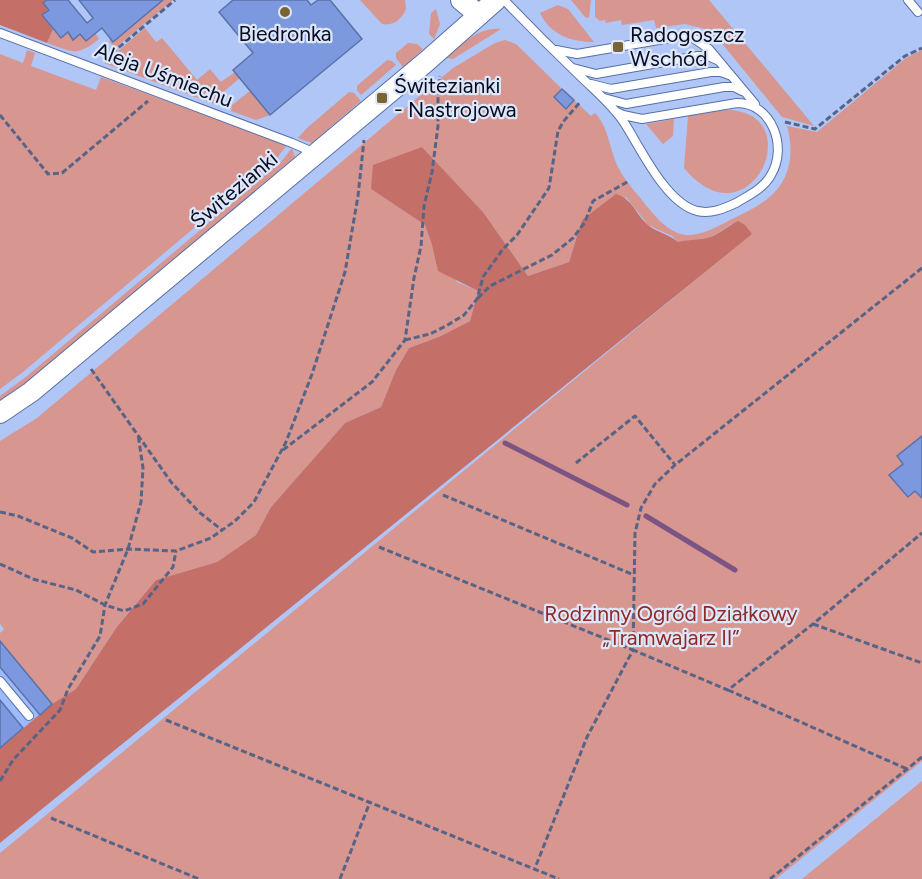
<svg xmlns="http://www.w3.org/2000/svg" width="922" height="879" font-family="Figtree,sans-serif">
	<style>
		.built { fill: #9dbafd }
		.green { fill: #d7968f }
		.forest { fill: #c47068 }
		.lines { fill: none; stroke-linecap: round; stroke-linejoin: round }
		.stream { stroke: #7b5484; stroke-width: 5 }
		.building { fill: #7c99df; stroke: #5b72aa; stroke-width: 1.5 }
		.service-casing { stroke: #586fa7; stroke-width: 10 }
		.tertiary-casing { stroke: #586fa7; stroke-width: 22 }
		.path { stroke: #566487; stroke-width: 3; stroke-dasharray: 6 3; stroke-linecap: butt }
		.service { stroke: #fff; stroke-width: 8 }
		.tertiary { stroke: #fff; stroke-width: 20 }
		.poi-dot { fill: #796433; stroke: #dee7fa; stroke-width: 2 }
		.labels { text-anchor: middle; stroke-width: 4.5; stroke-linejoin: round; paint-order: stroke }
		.poi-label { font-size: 21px; fill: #060d22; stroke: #dee7fa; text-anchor: start }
		.street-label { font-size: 21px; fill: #060d22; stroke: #dee7fa }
		.park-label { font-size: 21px; fill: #8f2926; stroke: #dee7fa }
	</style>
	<rect width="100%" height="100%" fill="#b0c6f7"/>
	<path class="built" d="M0,641L52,704L0,748Z"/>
	<g class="green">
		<path d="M163,0H173L115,48L109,41L111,39L113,41Z"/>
		<path d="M360,0H405L406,9C401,20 394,26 382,24Z"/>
		<path d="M571,0H591L589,18L585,17Z"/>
		<path d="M595,0H709L814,126L782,117L720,41L705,29L685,24L656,28L654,20L622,25L621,20L606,23L605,20L600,21L595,17Z"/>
		<path d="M558,5L568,9L594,42C572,42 550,35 540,13Z"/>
		<path d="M436,9L440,24L434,39L429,34L431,13Z"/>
		<path d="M145,28L156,42L162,38L197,80L210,69L221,82L235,72L240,78L216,98L214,104L104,63Z"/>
		<path d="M53,29L61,38L68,32L73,39L80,34L95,33L99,39C77,57 73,52 47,43Z"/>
		<path d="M501,29L453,59L447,58C464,43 478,27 501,29Z"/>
		<path d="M505,40L516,44L562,89L554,97L565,108L574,100L591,116L595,113C609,128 609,148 618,167C624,180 636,192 645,204C675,241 688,243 730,220C742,214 755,208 766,200C790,182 795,154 787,126L817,132L906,58L922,50V761L776,879H0V853L751,234L731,224C721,231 711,239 699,240C691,241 686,240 678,242L672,236L648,225L626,197L582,220L569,262L528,276L483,212L422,147L371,189L425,225L432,245L457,282L478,291L470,321L441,336L409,348L396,370L381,407L345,423L271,507L256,535L217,562L156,580L116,628L76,689L52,704L0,641V633L4,629L0,624V441L37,418L453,68L495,43Z"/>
		<path d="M408,43L417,44L423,49L403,67L396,58V53Z"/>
		<path d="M27,50L35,53L31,66L96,90L101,77L287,145L277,158L23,372L0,389V54L23,63Z"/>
		<path d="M387,60L392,61L396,65L361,95L357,90V86Z"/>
		<path d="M250,91L270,115L256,120L231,111L232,105Z"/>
		<path d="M349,92L354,93L361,101L312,143L298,138L307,128Z"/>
		<path d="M723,110C813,107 751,249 684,168L688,116Z"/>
		<path d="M674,119L673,136L663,144L646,124Z"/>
		<path d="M292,148L295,157L30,380L0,400V396L27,376L281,162Z"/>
		<path d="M922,781V879H802Z"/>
	</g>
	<g class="forest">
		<path d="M0,0H47L44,3L49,10L42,15L53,29L47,43L0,25Z"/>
		<path d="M422,147L483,212L528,276L569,262L582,220L616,194C634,200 634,213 648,225C656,232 669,234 678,242C690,239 701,241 713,236C722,232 729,225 738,221L745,225L752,234L0,843V748L52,704L76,689L116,628L156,580L217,562L256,535L271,507L345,423L381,407L396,370L409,348L441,336L470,321L478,291L438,271L432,245L425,225L371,189L373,165Z"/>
	</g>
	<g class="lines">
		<g class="stream">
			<path d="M505,443L627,505"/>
			<path d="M646,516L735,570"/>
		</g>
	</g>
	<g class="building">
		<path d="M47,0H68L87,23L93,18L79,0H163L113,42L102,28L86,41L80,34L73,40L68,32L61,38L42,15L49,10L43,3Z"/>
		<path d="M233,0H307L311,5L318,0H330L362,39L270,115L233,70L253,53L219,12Z"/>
		<path d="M562,89L574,100L566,109L554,97Z"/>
		<path d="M922,436V498L915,491L908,497L889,475L903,464L897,456Z"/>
		<path d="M0,641L52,704L40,715L0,667Z"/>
		<path d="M0,700L23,728L0,748Z"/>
	</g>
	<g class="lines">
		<g class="service-casing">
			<g id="service">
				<path d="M504,0C528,25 553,50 578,74C594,90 613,105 625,124C641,149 666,203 697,211C711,214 723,209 736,203C749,195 763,189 771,175C788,147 772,103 737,103L642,119L623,115L615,111"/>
				<path d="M908,0L918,12"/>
				<path d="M0,33L292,143L315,153"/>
				<path d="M556,50L577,54L682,36L693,38L709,49L755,104"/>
				<path d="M573,68L596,74L698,56H708L717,60"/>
				<path d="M591,84L611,89L711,72H721L729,75"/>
				<path d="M604,98L626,104L724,87H734L742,91"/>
				<path d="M0,681L29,716"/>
			</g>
		</g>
		<g class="tertiary-casing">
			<g id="tertiary">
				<path d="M461,0L479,15"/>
				<path d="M0,413L31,392L427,61L496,0"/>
			</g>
		</g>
		<g class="path">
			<path d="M105,59L175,0"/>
			<path d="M0,115L48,174L62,173L148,101"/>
			<path d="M785,122L815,129L905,56L922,48"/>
			<path d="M922,268L675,465L655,484L641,508L635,533L633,650L728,690L813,624L922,533"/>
			<path d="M478,298L490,286L552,255L573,238L585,222L593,201L629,181"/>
			<path d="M405,340L430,334L446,326L464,315L477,299L483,277L503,249L517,235L549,188L558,131L563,122L581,101"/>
			<path d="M91,369L171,482L199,512L222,530"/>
			<path d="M283,450L372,382L405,340L414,278L421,246L424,206L432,172L438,126V93L440,76"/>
			<path d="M576,463L635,416L675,465"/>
			<path d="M443,495L634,575"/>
			<path d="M0,512L18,516L72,538L93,552L128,549L176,551L211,538L235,521L254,502L286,442L312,374L345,272L358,196L364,140"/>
			<path d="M379,547L633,650L587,737L535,868"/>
			<path d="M0,564L33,579L76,590L105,605L124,611L143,604L173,567L176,551"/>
			<path d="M813,624L922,663"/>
			<path d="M728,690L907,769"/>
			<path d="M166,720L559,879"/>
			<path d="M0,781L13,760L60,710L68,689L100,636L105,605L128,549L141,502L143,468L138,434"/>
			<path d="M51,818L199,879"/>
			<path d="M340,879L370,802"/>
			<path d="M770,879L922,757"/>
		</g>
		<use href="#service" class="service"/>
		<use href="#tertiary" class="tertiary"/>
	</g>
	<g class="poi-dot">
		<circle cx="285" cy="12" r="6"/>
		<rect x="612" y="41" width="12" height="12" rx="3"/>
		<rect x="376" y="92" width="12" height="12" rx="3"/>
	</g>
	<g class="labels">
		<g class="poi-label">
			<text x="285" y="41" text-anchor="middle">Biedronka</text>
			<text x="630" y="42">Radogoszcz<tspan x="630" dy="24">Wschód</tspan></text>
			<text x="394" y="93">Świtezianki<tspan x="394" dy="24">- Nastrojowa</tspan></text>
		</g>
		<g class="street-label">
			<text transform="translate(164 75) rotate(21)" y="7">Aleja Uśmiechu</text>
			<text transform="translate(234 190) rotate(-40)" y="7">Świtezianki</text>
		</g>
		<g class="park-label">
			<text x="671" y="621">Rodzinny Ogród Działkowy<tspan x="671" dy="24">„Tramwajarz II”</tspan></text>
		</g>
	</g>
</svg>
